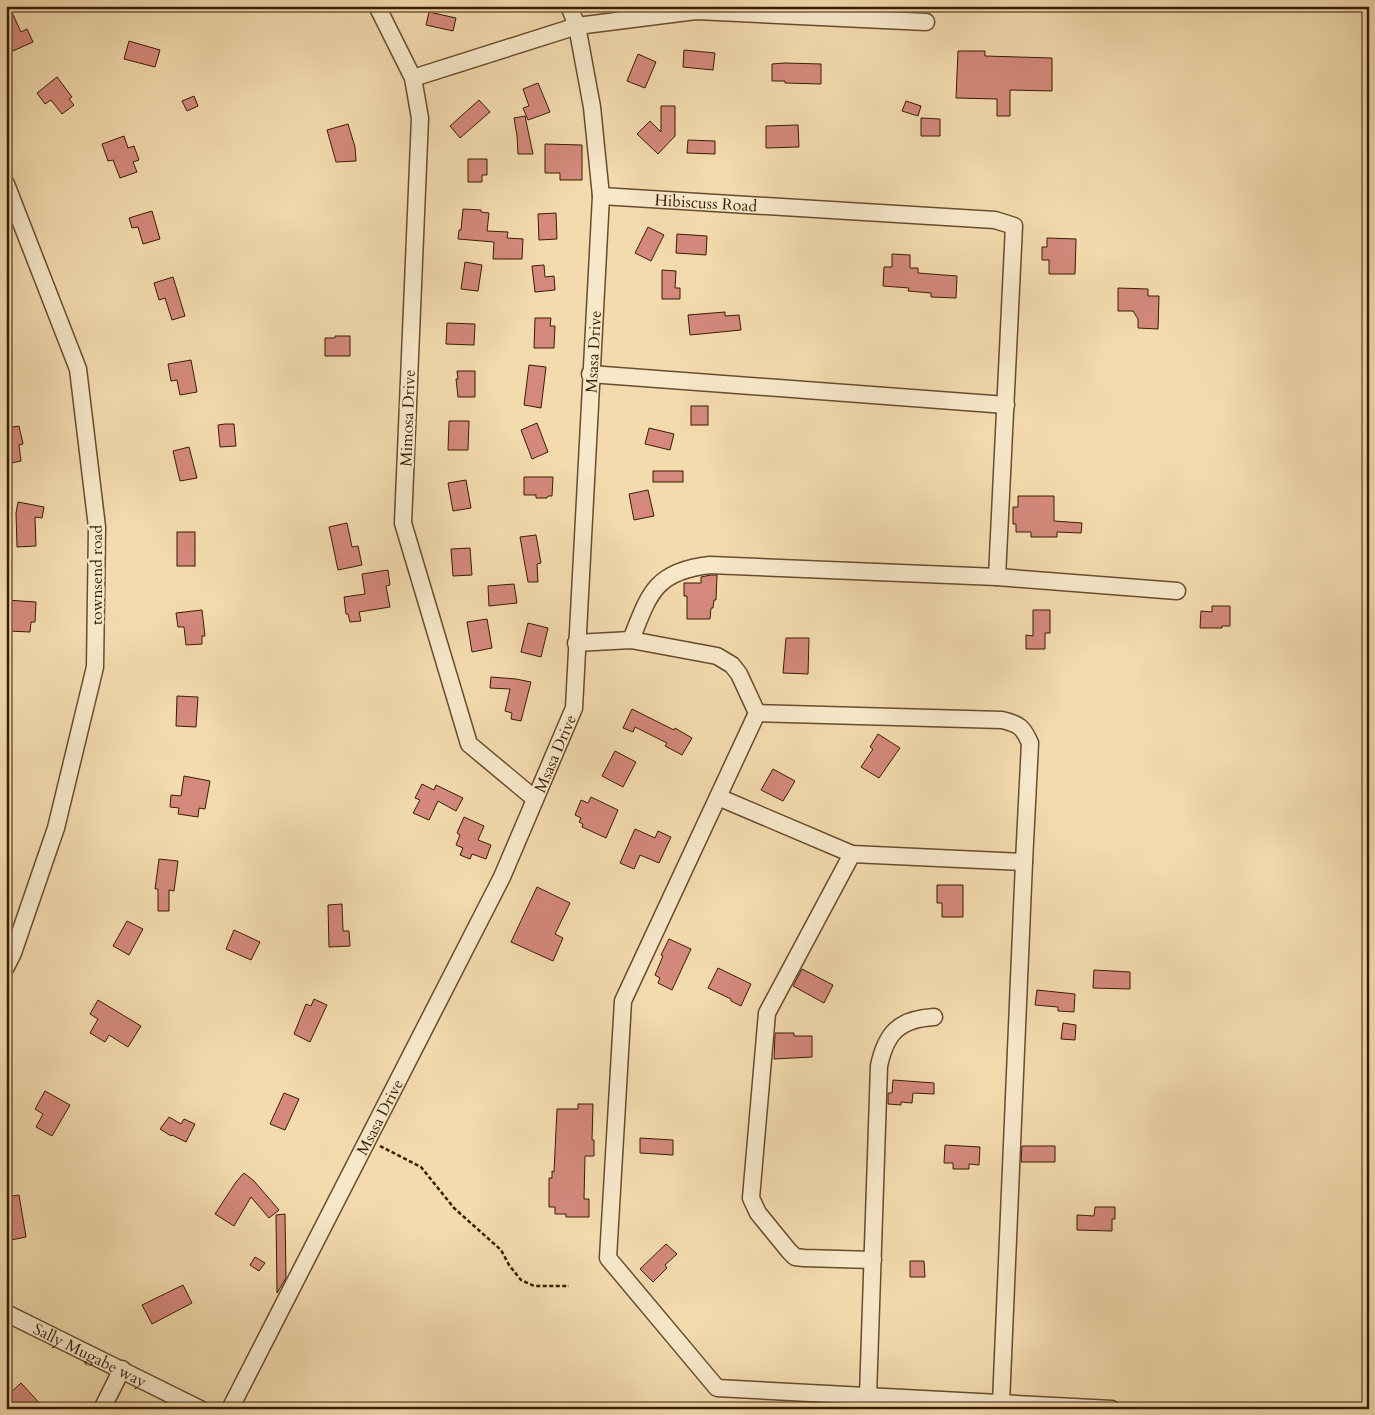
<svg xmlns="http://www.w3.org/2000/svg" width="1375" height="1415" font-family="Cardo,serif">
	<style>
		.building { fill: #d4897c; stroke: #391c02 }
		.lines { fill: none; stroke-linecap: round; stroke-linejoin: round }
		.minor-casing { stroke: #684c2d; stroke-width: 19 }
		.path { stroke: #391c02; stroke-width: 2.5; stroke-dasharray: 4 2.5; stroke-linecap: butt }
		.minor { stroke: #f7e8ca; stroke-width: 16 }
		.labels { text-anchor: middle; stroke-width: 5; stroke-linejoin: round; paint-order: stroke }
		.street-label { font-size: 16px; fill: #391c02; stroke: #f7e8ca }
	</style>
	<rect width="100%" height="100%" fill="#f3dbae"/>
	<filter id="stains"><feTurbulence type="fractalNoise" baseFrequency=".004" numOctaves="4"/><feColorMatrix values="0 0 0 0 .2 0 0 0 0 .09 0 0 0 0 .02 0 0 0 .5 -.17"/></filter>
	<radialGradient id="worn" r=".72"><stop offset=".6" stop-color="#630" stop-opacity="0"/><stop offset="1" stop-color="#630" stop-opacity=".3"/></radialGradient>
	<g class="building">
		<path d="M6,6H9L21,32L27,29L33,42L6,54Z"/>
		<path d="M429,12L456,18L453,31L426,25Z"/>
		<path d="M129,41L160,50L155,67L124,59Z"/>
		<path d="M684,50L715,53L713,70L683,67Z"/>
		<path d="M958,51H985V56L1052,58V91L1010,90V116H997V99L956,98Z"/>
		<path d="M638,54L656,62L645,88L627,81Z"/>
		<path d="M785,63L821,64V84L785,83V81H772V64Z"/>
		<path d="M57,77L72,97L69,99L74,105L62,114L51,100L45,104L37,93Z"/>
		<path d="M538,83L550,112L528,120L523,108L529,106L523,89Z"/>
		<path d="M194,96L198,106L187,111L182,101Z"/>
		<path d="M479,100L490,112L460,138L450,126Z"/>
		<path d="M906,101L921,106L918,116L902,111Z"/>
		<path d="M661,106H675V136L658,154L637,134L650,121L661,132Z"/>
		<path d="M525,116L533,154H518L517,136L514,118Z"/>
		<path d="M921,118L940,119V136H921Z"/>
		<path d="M348,124L355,147L356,161L336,162L327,130Z"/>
		<path d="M798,125L799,147L766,148V126Z"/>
		<path d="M124,136L128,148L134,146L139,160L133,162L137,172L120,178L113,160L108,161L102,144Z"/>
		<path d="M688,140L715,141V154L687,153Z"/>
		<path d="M545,144L582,145V180H560V173H545Z"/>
		<path d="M468,159H487V175H482V182H468Z"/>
		<path d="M463,209L481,210V212L489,213L487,231L508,232L507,238L523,239L522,259H493L494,242L458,239L459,230H461Z"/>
		<path d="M152,211L160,239L143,244L138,227L132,228L129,218Z"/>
		<path d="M556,213L557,239L539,240L538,214Z"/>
		<path d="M648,227L664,235L651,261L635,253Z"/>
		<path d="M677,234L707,236L706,255L676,253Z"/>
		<path d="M1047,238L1076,239L1075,274H1049V260H1042V247H1047Z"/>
		<path d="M892,254L910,255V268H918V273L957,276L956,298L931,297V293L908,291L909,288L883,286L884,267H892Z"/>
		<path d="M465,262L482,265L478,291L461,289Z"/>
		<path d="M544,265L545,277L554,276L555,290L535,292L532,266Z"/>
		<path d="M662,270L676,271L675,288H680V299H662Z"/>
		<path d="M173,277L185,316L172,320L165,298L159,300L154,283Z"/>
		<path d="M1118,288L1148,289V296H1159L1158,329L1138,328V319L1133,311H1118Z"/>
		<path d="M725,312V316L739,315L741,330L690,335L688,315Z"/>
		<path d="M535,318H551L550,326H555L554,348H534Z"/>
		<path d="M447,323L475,324L474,345L446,344Z"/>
		<path d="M335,336H350V356H325V338H335Z"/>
		<path d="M191,360L197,392L180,395L177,380L171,381L168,364Z"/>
		<path d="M529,365L546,367L541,408L524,405Z"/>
		<path d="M457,371H475V397H458L456,379H458Z"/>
		<rect x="691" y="406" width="17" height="19"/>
		<path d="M449,421H469L468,450H448Z"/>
		<path d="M537,423L548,452L532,459L521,430Z"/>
		<path d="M225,424H234L236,446L220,447L218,425Z"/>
		<path d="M19,426L23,444L19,445L21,461L6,464V428Z"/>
		<path d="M649,428L674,434L670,450L645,444Z"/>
		<path d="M189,447L197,478L180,481L173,451Z"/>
		<rect x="653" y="471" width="30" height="11"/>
		<path d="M524,477H553L552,496H548L547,498H536V495H524Z"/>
		<path d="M466,480L471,508L453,511L448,483Z"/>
		<path d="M648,490L654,516L634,520L629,494Z"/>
		<path d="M1018,496H1054V521L1082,523L1081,533L1057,532V537H1031V532H1016V524H1013V507H1018Z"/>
		<path d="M18,502L44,507L42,518L35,517L36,546L17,547L16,513Z"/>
		<path d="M347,523L352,547L358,546L362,565L338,570L329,527Z"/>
		<rect x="177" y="532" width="18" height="34"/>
		<path d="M536,535L541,563L537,564L538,582H528L520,537Z"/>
		<path d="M470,548L472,575L453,576L451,549Z"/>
		<path d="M388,570L390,585L386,586L390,607L359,612L361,621L350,622L348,614H346L344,597L365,594L362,574Z"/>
		<path d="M711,575H717L716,600H714L713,608H711L710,619H687V596H684V583H701V577Z"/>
		<path d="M514,584L517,603L489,606L488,586Z"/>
		<path d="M6,600L36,602L35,622H31L30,632L8,631L9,617H6Z"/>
		<path d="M1212,606H1230V626H1222V628H1200L1201,611L1212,612Z"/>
		<path d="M202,610L205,636H202V644L186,645L184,627H178L176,613Z"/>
		<path d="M1033,610H1050V633H1045V649H1026V635L1033,636Z"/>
		<path d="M487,619L492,648L472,652L467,622Z"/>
		<path d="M528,623L548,628L541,657L521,652Z"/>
		<path d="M786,638H809L808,674L783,673Z"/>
		<path d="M491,677L516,679L531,682L521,721L511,719L512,713L505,711L510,689L490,688Z"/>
		<path d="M177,696L198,697L196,727L176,726Z"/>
		<path d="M632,709L674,730L675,728L692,738L682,755L665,746L667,743L635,727L633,732L623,728Z"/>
		<path d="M878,734L900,748L879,778L861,767L873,749L870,747Z"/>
		<path d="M615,751L636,762L623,787L602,776Z"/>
		<path d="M773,769L795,781L783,801L761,790Z"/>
		<path d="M184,776L210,781L205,809L199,808L198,817L178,814L179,808L170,807L171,795L181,796Z"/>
		<path d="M422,784L434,790L436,785L463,798L456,811L438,801L429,820L413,813L420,800L415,798Z"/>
		<path d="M591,797L618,810L606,838L582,827L583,824L579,822L581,818L575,815L581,800L588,803Z"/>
		<path d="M464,817L484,826L478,840L491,845L486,859L472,854L470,859L460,855L463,848L456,845L460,835L457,833Z"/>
		<path d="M635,829L655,838L658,831L671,837L659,863L640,855L634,869L620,863Z"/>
		<path d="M159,859L178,861L174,891L169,890V911H158V889H155Z"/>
		<path d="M937,885H963V917H942V903H937Z"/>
		<path d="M537,887L570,903L555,934L563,938L553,961L511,942Z"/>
		<path d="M342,904L343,931H349L350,946L329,947L328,905Z"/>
		<path d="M127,921L143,929L129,955L113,946Z"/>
		<path d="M234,930L260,942L251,960L226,949Z"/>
		<path d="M669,939L691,949L672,990L658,983L660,978L655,975L663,956L661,955Z"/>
		<path d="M718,968L751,984L741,1006L731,1001V999L708,988Z"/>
		<path d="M802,969L833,985L824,1003L793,986Z"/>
		<path d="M1094,970L1130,972V989L1093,988Z"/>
		<path d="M1037,990L1075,994L1074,1012L1058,1011V1007L1035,1005Z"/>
		<path d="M314,999L327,1005L310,1042L294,1034L306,1004L311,1006Z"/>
		<path d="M98,1000L141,1026L128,1047L109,1035L105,1042L90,1033L98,1019L90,1014Z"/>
		<path d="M1063,1023L1076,1025L1075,1040L1061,1039Z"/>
		<path d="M775,1033H794V1036H812V1057L774,1059Z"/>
		<path d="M893,1080L934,1083V1094L913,1093L912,1103L901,1102V1105L888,1104V1093H892Z"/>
		<path d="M45,1091L70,1105L52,1136L36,1127L43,1114L35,1109Z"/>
		<path d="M284,1093L299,1099L285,1130L270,1124Z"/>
		<path d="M578,1104H593L592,1140H594V1156H585L584,1199H589V1217H566V1214H555V1207H549V1178H552V1171L554,1172L557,1109H578Z"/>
		<path d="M169,1117L181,1124L184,1119L195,1124L186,1142L172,1135L171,1136L160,1129Z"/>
		<path d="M640,1138L673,1140V1155L640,1153Z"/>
		<path d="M945,1145L980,1147L979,1165L969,1164V1169H953V1163H944Z"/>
		<path d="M1022,1146H1055V1162H1021Z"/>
		<path d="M244,1173L254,1181L279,1210L269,1218L251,1197L234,1226L215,1214L236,1182Z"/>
		<path d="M19,1195L26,1237L11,1240L6,1212V1197Z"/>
		<path d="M1095,1207H1115V1219H1112V1231L1077,1230V1215L1094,1216Z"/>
		<path d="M285,1214L286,1278L277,1293L276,1215Z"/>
		<path d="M666,1244L677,1254L665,1265L667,1268L653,1282L640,1269Z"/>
		<path d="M255,1257L265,1263L259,1271L250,1265Z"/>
		<path d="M910,1261H924L925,1277H910Z"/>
		<path d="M183,1285L192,1303L152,1324L142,1305Z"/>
		<path d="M21,1383L45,1409H19L7,1396Z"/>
	</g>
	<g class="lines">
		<g class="minor-casing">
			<g id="minor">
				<path d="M377,6L413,78L420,118L403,523L469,744L535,799"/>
				<path d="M413,78L577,26L696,11L926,22"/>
				<path d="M6,184L78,369L97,527L95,667L56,828L13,953L6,967"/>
				<path id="s1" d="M601,196L995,220L1014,226L997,577"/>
				<path d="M590,374L1006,405"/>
				<path d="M631,640C649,594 655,571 710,565L997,577L1177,591"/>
				<path d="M576,643L631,640L717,656L732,665L739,674L757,713L623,1001L608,1258L717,1388L1112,1409"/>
				<path d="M757,713L1002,720C1019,724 1023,727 1030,743L1024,862L1001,1403"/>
				<path d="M718,797L852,854L1024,862"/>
				<path d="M852,854L767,1013L751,1198L758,1213L789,1251L795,1257L804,1258L873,1260"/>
				<path id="s2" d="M6,1313L200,1409"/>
				<path d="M868,1396L879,1066C886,1032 900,1019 934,1017"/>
				<path d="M102,1409L122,1369"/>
				<path id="s3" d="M230,1409L502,877L574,708L601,196L592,107L577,26L569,6"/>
			</g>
		</g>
		<path class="path" d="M380,1146L421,1167L454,1208L501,1250L509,1265L521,1280L534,1286H569"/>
		<use href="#minor" class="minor"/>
	</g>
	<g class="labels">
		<g class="street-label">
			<text dy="6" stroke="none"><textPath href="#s1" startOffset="105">Hibiscuss Road</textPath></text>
			<text dy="6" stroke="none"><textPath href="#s3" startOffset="1138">Msasa Drive</textPath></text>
			<text transform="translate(407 418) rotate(-88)" y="6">Mimosa Drive</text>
			<text transform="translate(96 575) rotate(-90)" y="6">townsend road</text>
			<text dy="6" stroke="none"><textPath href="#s3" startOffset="732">Msasa Drive</textPath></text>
			<text dy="6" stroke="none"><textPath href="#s3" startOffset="328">Msasa Drive</textPath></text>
			<text dy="6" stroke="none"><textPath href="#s2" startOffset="94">Sally Mugabe way</textPath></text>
		</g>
	</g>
	<rect width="1375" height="1415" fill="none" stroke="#f3dbae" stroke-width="25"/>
	<rect x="8" y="8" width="1360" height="1400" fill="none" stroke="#391c02" stroke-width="2.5"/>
	<rect x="12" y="12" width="1350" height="1390" fill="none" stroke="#391c02"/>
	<rect width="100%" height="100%" filter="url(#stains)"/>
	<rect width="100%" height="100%" fill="url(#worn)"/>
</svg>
